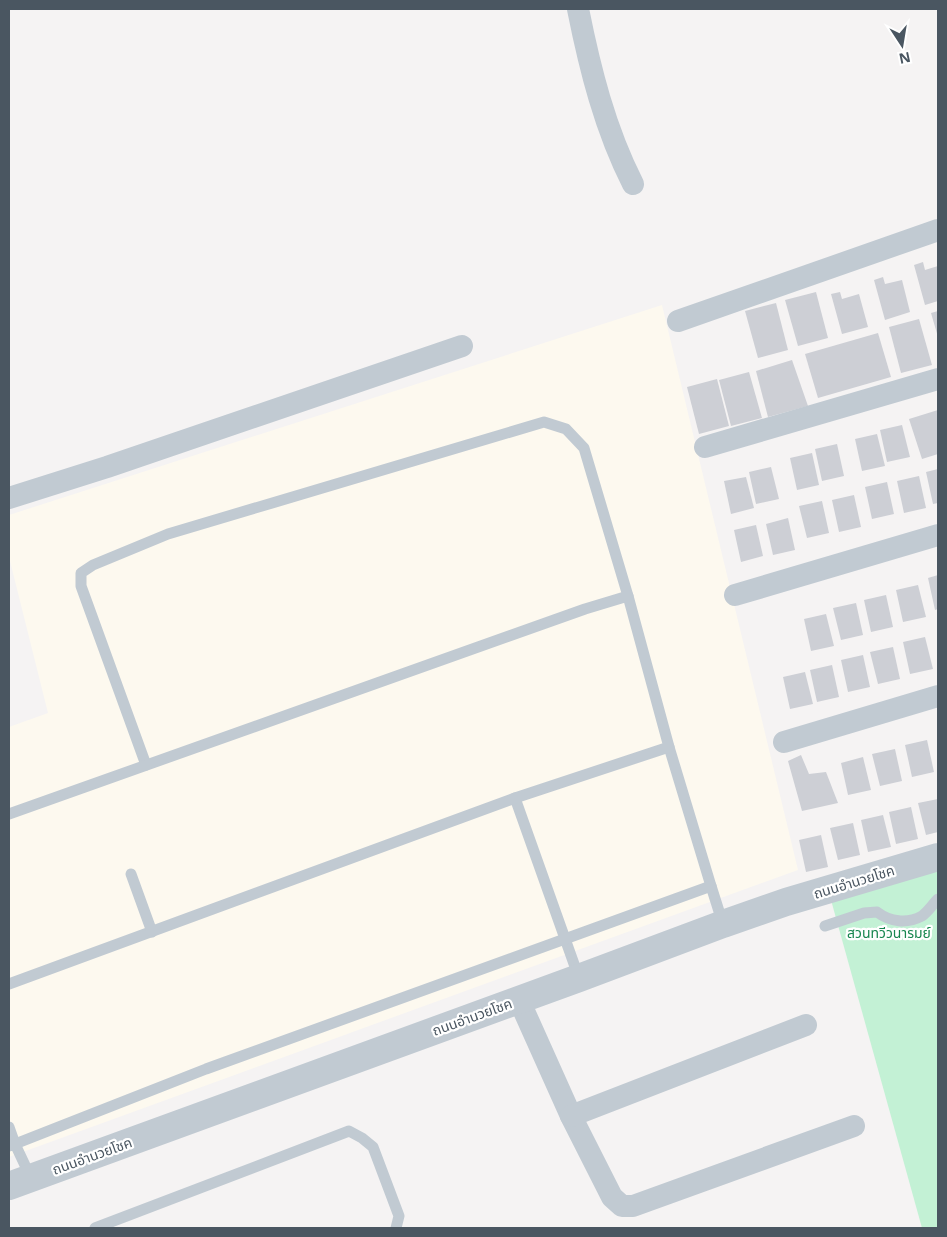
<svg xmlns="http://www.w3.org/2000/svg" width="947" height="1237" font-family="'Noto Sans','Noto Sans Thai',sans-serif">
	<style>
		.commercial { fill: #fdf9ef }
		.green { fill: #c3f1d5 }
		.building { fill: #cdcfd5 }
		.lines { fill: none; stroke-linecap: round; stroke-linejoin: round }
		.service { stroke: #c1cad2; stroke-width: 11 }
		.minor { stroke: #c1cad2; stroke-width: 22 }
		.tertiary { stroke: #c1cad2; stroke-width: 28 }
		.labels { text-anchor: middle; stroke-width: 4.5; stroke-linejoin: round; paint-order: stroke }
		.street-label { font-size: 14px; fill: #4a5661; stroke: #fff }
		.park-label { font-size: 14px; fill: #17864f; stroke: #fff }
	</style>
	<rect width="100%" height="100%" fill="#f5f3f3"/>
	<path class="commercial" d="M662,305L798,870L9,1157V727L48,713L9,557V515Z"/>
	<path class="green" d="M938,869V1228H922L831,900Z"/>
	<g class="building">
		<path d="M923,262L925,270L938,266V301L925,305L914,265Z"/>
		<path d="M883,277L885,284L902,280L910,312L885,320L874,280Z"/>
		<path d="M816,292L828,338L798,346L785,300Z"/>
		<path d="M840,292L842,299L859,294L868,327L842,334L831,294Z"/>
		<path d="M776,303L788,350L758,358L745,311Z"/>
		<path d="M938,311V337L931,313Z"/>
		<path d="M919,319L932,365L901,373L889,327Z"/>
		<path d="M878,333L891,377L818,398L805,354Z"/>
		<path d="M792,360L808,406L768,417L756,371Z"/>
		<path d="M749,372L762,418L731,426L719,380Z"/>
		<path d="M717,379L729,426L699,434L687,387Z"/>
		<path d="M938,410V454L922,459L909,419Z"/>
		<path d="M902,425L910,457L887,462L880,430Z"/>
		<path d="M877,434L885,466L862,471L855,439Z"/>
		<path d="M837,444L844,476L822,481L815,449Z"/>
		<path d="M812,453L819,485L797,490L790,458Z"/>
		<path d="M771,467L779,499L756,504L749,472Z"/>
		<path d="M938,469V503L933,504L926,472Z"/>
		<path d="M919,476L926,508L904,513L897,481Z"/>
		<path d="M746,477L754,508L731,514L724,481Z"/>
		<path d="M887,482L894,514L872,519L865,487Z"/>
		<path d="M854,495L861,527L839,532L832,500Z"/>
		<path d="M822,501L829,533L807,538L799,506Z"/>
		<path d="M788,518L795,550L773,555L766,524Z"/>
		<path d="M756,525L763,556L741,562L734,530Z"/>
		<path d="M938,575V609L935,610L928,578Z"/>
		<path d="M918,585L926,617L903,622L896,590Z"/>
		<path d="M886,595L893,627L871,632L864,600Z"/>
		<path d="M856,603L863,635L841,640L833,608Z"/>
		<path d="M826,614L834,646L811,651L804,619Z"/>
		<path d="M925,637L933,669L910,674L903,642Z"/>
		<path d="M893,647L900,679L878,684L870,652Z"/>
		<path d="M863,655L870,687L848,692L841,660Z"/>
		<path d="M832,665L839,697L817,702L810,670Z"/>
		<path d="M805,672L813,704L790,709L783,677Z"/>
		<path d="M927,740L934,772L912,777L905,745Z"/>
		<path d="M895,749L902,781L880,786L872,754Z"/>
		<path d="M801,755L809,774L826,772L838,803L802,811L788,761Z"/>
		<path d="M863,757L871,790L848,795L841,763Z"/>
		<path d="M938,799V832L926,835L918,803Z"/>
		<path d="M911,807L918,839L896,844L889,812Z"/>
		<path d="M883,815L891,847L868,852L861,820Z"/>
		<path d="M853,823L860,855L838,860L830,828Z"/>
		<path d="M821,835L828,867L806,872L799,840Z"/>
	</g>
	<g class="lines">
		<g class="service">
			<path d="M669,747L711,886"/>
			<path d="M146,765L81,586V573L93,565L168,534L544,422L566,429L584,448L628,596"/>
			<path d="M515,798L579,978"/>
			<path d="M9,814L585,609L628,596L669,747L515,798L9,984"/>
			<path d="M131,874L152,932"/>
			<path d="M825,926L864,913L877,912C890,922 907,924 922,916C928,912 933,904 938,899"/>
			<path d="M9,1127L15,1144L206,1069L711,886L723,924"/>
			<path d="M9,1146L15,1144L31,1178"/>
			<path d="M95,1228L349,1131L362,1138L373,1147L399,1216L396,1228"/>
		</g>
		<g class="minor">
			<path d="M578,9C590,69 605,129 633,184"/>
			<path d="M678,321L938,230"/>
			<path d="M705,447L938,379"/>
			<path d="M9,498L107,467L462,346"/>
			<path d="M735,595L938,535"/>
			<path d="M784,742L938,696"/>
			<path d="M519,1000L571,1116L612,1197L622,1206H633L854,1126"/>
			<path d="M571,1116L806,1025"/>
		</g>
		<path class="tertiary" d="M9,1186L579,978L723,924L786,902L938,857"/>
	</g>
	<g class="labels">
		<g class="street-label">
			<text transform="translate(854 882) rotate(-17)" y="5">ถนนอำนวยโชค</text>
			<text transform="translate(472 1017) rotate(-20)" y="5">ถนนอำนวยโชค</text>
			<text transform="translate(92 1156) rotate(-20)" y="5">ถนนอำนวยโชค</text>
		</g>
		<g class="park-label">
			<text x="889" y="938">สวนทวีวนารมย์</text>
		</g>
	</g>
	<rect width="947" height="1237" fill="none" stroke="#4a5661" stroke-width="20"/>
	<g transform="translate(902 45) rotate(168)" stroke="#ffffff" stroke-width="4" paint-order="stroke">
	<path d="M0-4L9 19L0 12L-9 19Z" fill="#4a5661"/>
	<text y="-8" font-size="14" font-weight="bold" text-anchor="middle" fill="#4a5661">N</text>
	</g>
</svg>
